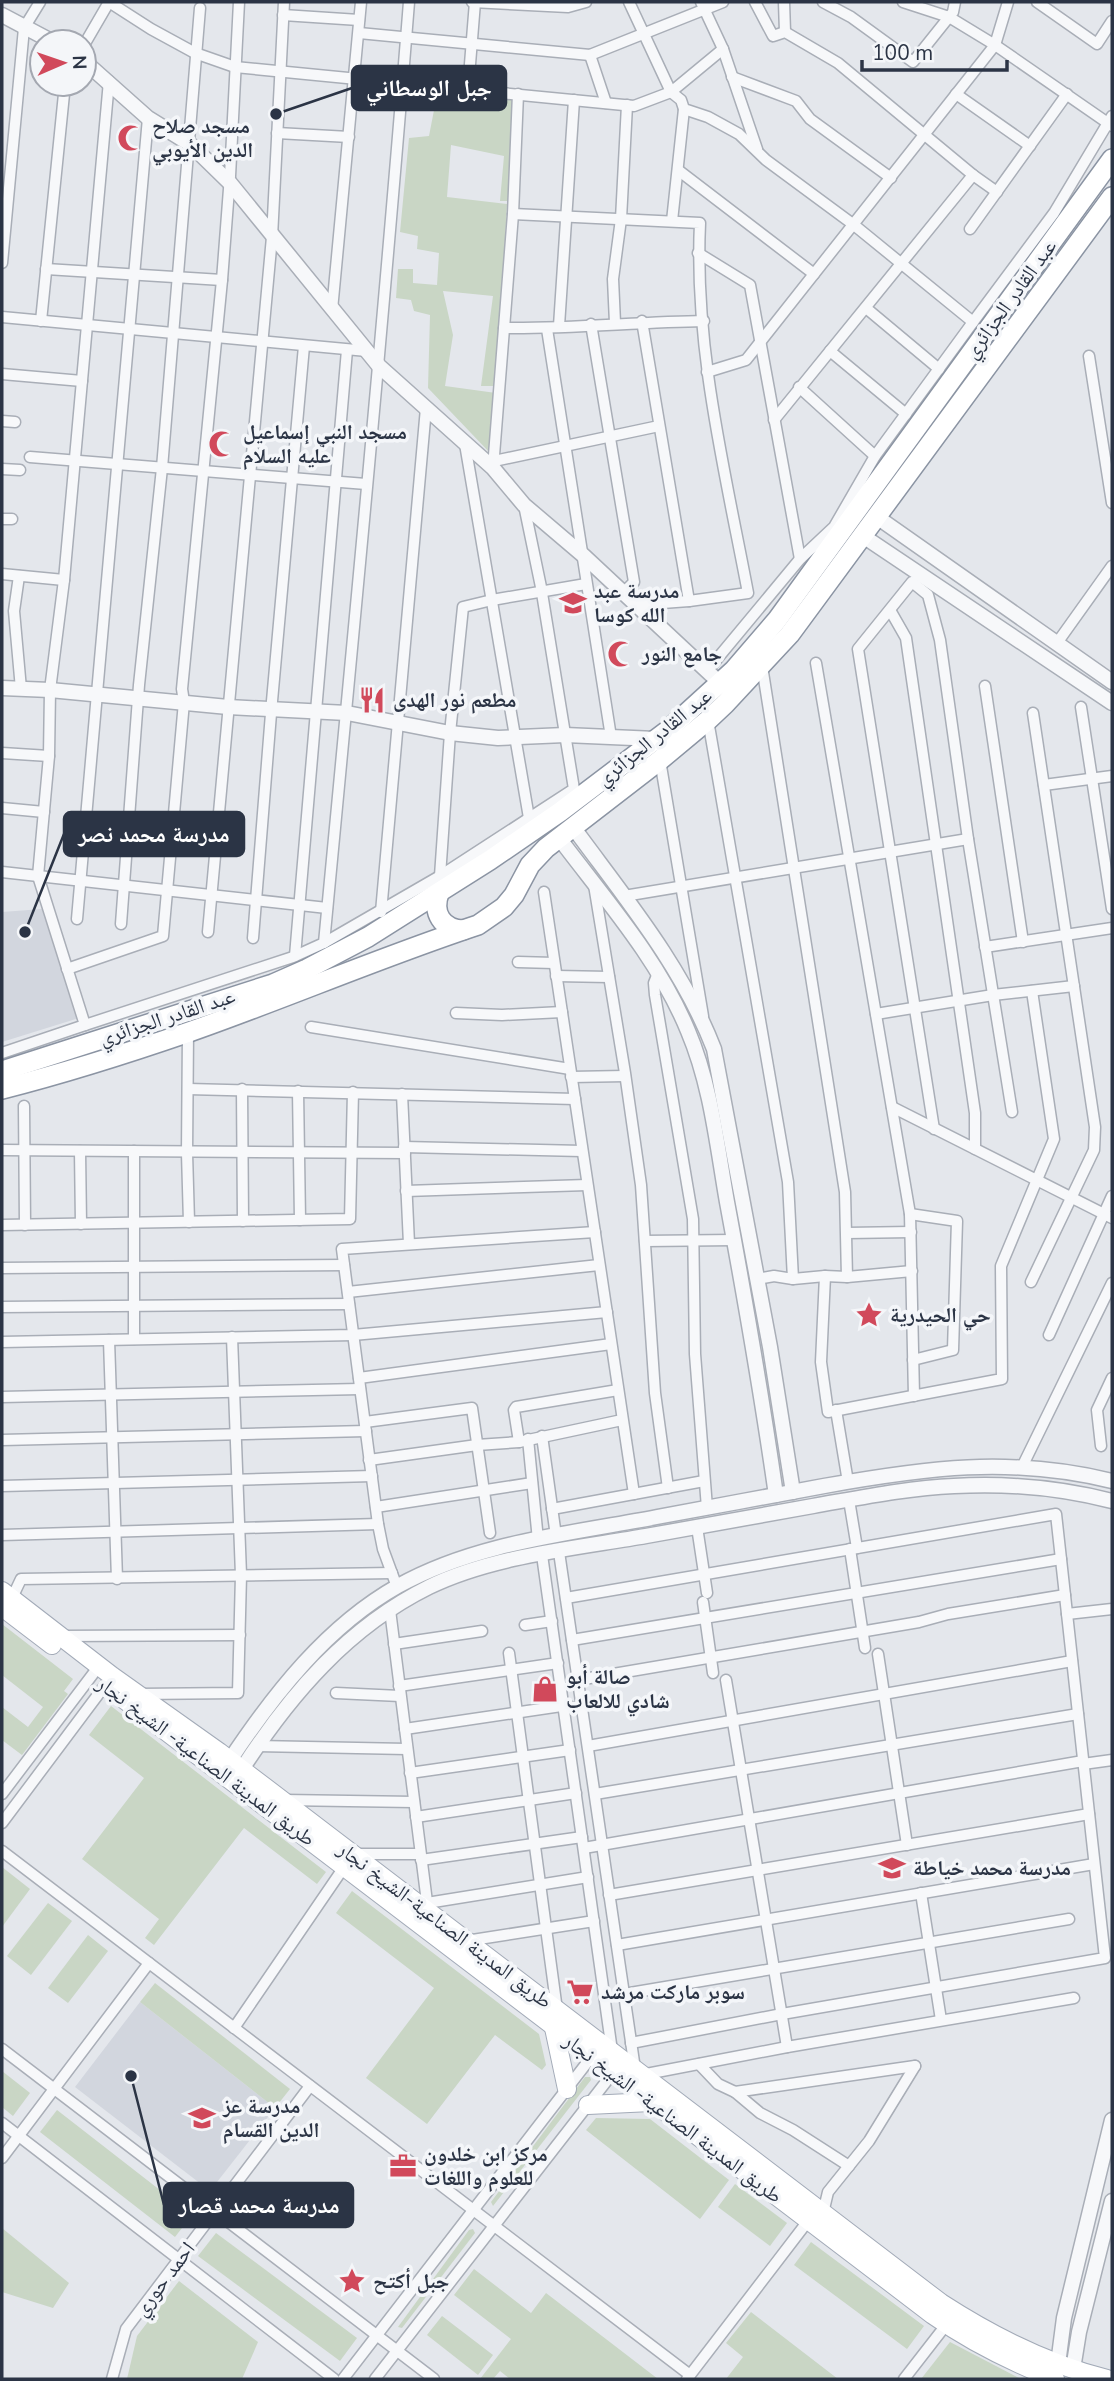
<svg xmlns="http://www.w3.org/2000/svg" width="1114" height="2381" font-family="'Nunito Sans','Noto Naskh Arabic',sans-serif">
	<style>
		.built { fill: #d2d6de }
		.green { fill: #c9d6c5 }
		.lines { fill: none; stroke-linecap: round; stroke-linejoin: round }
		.minor-casing { stroke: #a9aeb7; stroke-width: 13 }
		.tertiary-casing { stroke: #a9aeb7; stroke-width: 17 }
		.primary-casing { stroke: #a3abb8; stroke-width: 20 }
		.trunk-casing { stroke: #8b94a3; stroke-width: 22 }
		.minor { stroke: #f7f8fa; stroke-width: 10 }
		.tertiary { stroke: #f7f8fa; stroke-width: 14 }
		.primary { stroke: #fff; stroke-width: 18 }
		.trunk { stroke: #fff; stroke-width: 19 }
		.labels { text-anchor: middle; stroke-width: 7; stroke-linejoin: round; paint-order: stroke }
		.poi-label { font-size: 21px; font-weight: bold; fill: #2b3445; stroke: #f4f6f9; text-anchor: start }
		.street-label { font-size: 21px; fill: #2b3445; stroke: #f4f6f9 }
		.leader { fill: none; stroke: #2b3445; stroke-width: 2.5 }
		.callout-dot { fill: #2b3445; stroke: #f4f6f9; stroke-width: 2.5 }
		.callout { fill: #2b3445; stroke: #2b3445; stroke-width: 2.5 }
		.callout-label { font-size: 23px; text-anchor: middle; font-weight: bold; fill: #fff }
	</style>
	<rect width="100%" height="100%" fill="#e4e7ec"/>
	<g class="built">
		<path d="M42,909L79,1018L2,1042V912Z"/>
		<path d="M140,2002L275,2108L210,2191L75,2087Z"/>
	</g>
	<g class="green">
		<path d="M412,87L517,97L508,201H500L504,156L451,145L447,197L507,204L497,386H481L493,296L443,291L453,335L445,386L496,393L491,454L428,388L430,315L414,311L411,300L396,298L398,269H413V283L437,285L439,253L417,249L418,236L400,232L409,138L429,136L435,105L412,102Z"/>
		<path d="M2,1624L73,1679L64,1691L68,1694L22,1755L2,1740V1707L28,1727L43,1707L2,1675Z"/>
		<path d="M111,1706L326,1872L317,1884L244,1828L154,1945L145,1938L159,1919L82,1859L144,1778L89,1735Z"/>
		<path d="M2,1867L30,1889L2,1927Z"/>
		<path d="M352,1891L539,2034L546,2065L542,2070L495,2035L427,2124L366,2078L434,1988L336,1913Z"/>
		<path d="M48,1903L72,1921L31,1975L7,1956Z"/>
		<path d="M88,1935L108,1951L68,2003L48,1988Z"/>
		<path d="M155,1983L290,2089L275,2108L140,2002Z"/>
		<path d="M2,2071L30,2093L13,2116L2,2107Z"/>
		<path d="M585,2077H590L591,2080L493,2206L491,2202Z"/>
		<path d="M57,2110L192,2215L175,2237L40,2132Z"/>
		<path d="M596,2118L650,2119L729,2180L700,2219L586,2130Z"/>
		<path d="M735,2184L787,2223L770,2246L718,2207Z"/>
		<path d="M2,2228L69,2283L53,2308L2,2292Z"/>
		<path d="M473,2229L475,2233L402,2328L398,2327L469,2230Z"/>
		<path d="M216,2233L357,2338L340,2361L198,2256Z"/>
		<path d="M811,2242L924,2326L907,2349L794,2265Z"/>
		<path d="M474,2269L531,2313L546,2293L658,2379H510L500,2371L493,2379H480L511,2339L454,2295Z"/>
		<path d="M179,2281L258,2342L242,2379H127L137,2336Z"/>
		<path d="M751,2312L838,2379H726L743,2357L726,2343Z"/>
		<path d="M442,2316L493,2355L478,2375L427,2335Z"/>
		<path d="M950,2342L1021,2379H921Z"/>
	</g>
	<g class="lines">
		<g class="minor-casing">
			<g id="minor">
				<path d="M109,2L151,29L195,53L235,67L634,106L671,92L723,49"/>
				<path d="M472,2L568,7L586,2"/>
				<path d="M629,2L671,92L681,100L684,109L708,117L739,134L766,160L854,225L973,322L1054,213L1112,116"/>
				<path d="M701,2L723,49L757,149"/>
				<path d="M755,2L773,36L785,32L838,63L973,175L997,192"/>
				<path d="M784,2L785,32"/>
				<path d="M823,2L851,17L913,62L953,12L955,2"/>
				<path d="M903,2L949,17L995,45L1112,126"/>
				<path d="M1037,2L1097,44L1112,21"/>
				<path d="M283,15L359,20"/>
				<path d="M359,33L590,55L723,2"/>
				<path d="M84,45L109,2"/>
				<path d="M590,55L606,103"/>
				<path d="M732,77L796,101L810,119L891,178"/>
				<path d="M468,89L475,2"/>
				<path d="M956,94L1030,146"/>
				<path d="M277,133L349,137"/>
				<path d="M678,170L814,274"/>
				<path d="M513,214L700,223C694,348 725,471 748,593L689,601L636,605"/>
				<path d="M672,221L684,109"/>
				<path d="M970,229L1067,94"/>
				<path d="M698,253L750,285L800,559"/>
				<path d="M2,263L24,28L40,2"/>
				<path d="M46,269L222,280"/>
				<path d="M866,308L939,369"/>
				<path d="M332,310L361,2"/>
				<path d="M2,317L367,351"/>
				<path d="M41,321L65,84"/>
				<path d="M642,321L689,601"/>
				<path d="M615,323L613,279L621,219L627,105"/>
				<path d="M591,324L634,582L623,593"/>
				<path d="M559,326L574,100"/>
				<path d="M504,328C569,329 637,322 704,321"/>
				<path d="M547,329L611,737"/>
				<path d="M830,351L906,414"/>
				<path d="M1089,356L1112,503"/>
				<path d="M707,372L746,360L995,45L1008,2"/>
				<path d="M2,374L82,381"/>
				<path d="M799,387L875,456"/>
				<path d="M774,420L973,175"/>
				<path d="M2,421L15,422"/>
				<path d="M465,444L529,818"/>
				<path d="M30,457L366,484"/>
				<path d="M494,461L659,426"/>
				<path d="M493,468L513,214L518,94"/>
				<path d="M2,469L20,470"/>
				<path d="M2,519H12"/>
				<path d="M2,574L64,580"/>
				<path d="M19,576L14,611L21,689"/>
				<path d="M890,610L906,638L975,1113V1149"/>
				<path d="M1057,643L1112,566"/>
				<path d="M816,663L910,1214L914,1396"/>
				<path d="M762,666L845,1192L847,1277"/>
				<path d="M707,671L800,559L834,527L875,456L973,322"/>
				<path d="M985,686L1023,942"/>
				<path d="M1081,707L1112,909"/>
				<path d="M708,720L788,1182L793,1279"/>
				<path d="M2,753L49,756"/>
				<path d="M660,760L703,1016"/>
				<path d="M1044,785L1112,776"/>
				<path d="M2,808L44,812"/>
				<path d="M2,872L327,908"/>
				<path d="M440,876L450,733L463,607L492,600L586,584"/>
				<path d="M594,885L625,1073L641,1185L655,1393L668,1488"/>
				<path d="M544,892L634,1494"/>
				<path d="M624,896L968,839"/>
				<path d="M381,912L426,408"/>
				<path d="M77,919L148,118"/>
				<path d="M121,924L139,685L162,468L200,8"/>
				<path d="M208,932L272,237L284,2"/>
				<path d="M253,938L272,701L304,346"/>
				<path d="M324,943L440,876L574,789L541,587L524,505"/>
				<path d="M985,947L1112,928"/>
				<path d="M295,956L347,350"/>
				<path d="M518,962L554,963"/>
				<path d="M67,969L163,936L184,702L182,689L222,280L230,176L239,2"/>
				<path d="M658,973L654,983L655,995L693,1219L695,1354L707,1508"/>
				<path d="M556,976L609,977"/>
				<path d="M456,1013L502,1015L562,1012"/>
				<path d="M876,1014L993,995L1074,986"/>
				<path d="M85,1025L293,957L324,943C354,629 384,316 409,2"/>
				<path d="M311,1027L570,1069"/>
				<path d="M188,1032L187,1153L189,1222"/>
				<path d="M2,1053L85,1025L38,876L49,756L50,690L64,580L109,81"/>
				<path d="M571,1077L625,1076"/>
				<path d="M188,1089L575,1099"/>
				<path d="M242,1089L243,1221"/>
				<path d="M298,1091L300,1220"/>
				<path d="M402,1094L409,1244"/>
				<path d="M24,1106L25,1225"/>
				<path d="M892,1107L1112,1218"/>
				<path d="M934,1129L858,649L912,582L928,595L940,640L968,839L1012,1112"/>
				<path d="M404,1147L582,1151"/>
				<path d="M2,1150L405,1153"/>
				<path d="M80,1151L81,1224"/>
				<path d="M134,1151V1339"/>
				<path d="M406,1191L587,1185"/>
				<path d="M910,1214L957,1221L953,1350L913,1360"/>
				<path d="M2,1225L350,1219L353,1092"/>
				<path d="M847,1233L911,1232"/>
				<path d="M645,1241L734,1240"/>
				<path d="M2,1268L344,1265"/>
				<path d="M825,1276L821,1362L828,1412L1002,1379L1001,1266L1054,1139L1032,991"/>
				<path d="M757,1279L774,1276L793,1279L825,1276L847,1277L912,1271"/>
				<path d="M1031,1282L1094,1150L1095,1127L1033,713"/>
				<path d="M348,1292L599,1265"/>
				<path d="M2,1307L349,1304"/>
				<path d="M1049,1335L1112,1196"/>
				<path d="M109,1340L117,1579"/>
				<path d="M2,1342L353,1335L607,1312"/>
				<path d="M359,1378L611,1344"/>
				<path d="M2,1397L360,1389"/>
				<path d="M836,1410L848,1482"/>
				<path d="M365,1422L472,1408L490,1533"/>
				<path d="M542,1436L556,1536"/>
				<path d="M528,1439L538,1540"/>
				<path d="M2,1440L366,1431"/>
				<path d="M519,1442L514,1410L516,1407L618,1390"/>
				<path d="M1101,1446L1097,1410L1112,1378"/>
				<path d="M369,1460L477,1445L519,1442L622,1420"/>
				<path d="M1022,1467L1112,1283"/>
				<path d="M2,1486L372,1476"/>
				<path d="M849,1500L857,1548"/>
				<path d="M376,1507L532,1483"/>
				<path d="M552,1509L704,1481"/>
				<path d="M697,1527L707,1593"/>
				<path d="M2,1535L378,1524"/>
				<path d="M850,1549L865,1648"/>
				<path d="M559,1552L635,2069"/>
				<path d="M542,1555L612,2051"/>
				<path d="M397,1587L383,1549L378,1524L342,1249L595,1232"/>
				<path d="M12,1598L21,1579L392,1573"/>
				<path d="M566,1598L1056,1514L1105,1958L782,2014L631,2043"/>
				<path d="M703,1602L713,1673"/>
				<path d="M390,1610L428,1910"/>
				<path d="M1067,1614L1112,1609"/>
				<path d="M525,1625L552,1621"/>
				<path d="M62,1636L240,1635"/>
				<path d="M572,1640L1061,1559"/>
				<path d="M394,1644L482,1631"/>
				<path d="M509,1653L557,2010"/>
				<path d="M878,1654L907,1845"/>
				<path d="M578,1680L919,1622L948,1614L1065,1595"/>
				<path d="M726,1680L787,2047"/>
				<path d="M399,1686L558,1663"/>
				<path d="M336,1693L400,1696"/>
				<path d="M139,1694L238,1693L241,1575L232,1337"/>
				<path d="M405,1729L568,1705"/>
				<path d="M257,1746L407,1749"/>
				<path d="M588,1746L1072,1661"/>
				<path d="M1083,1764L1112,1760"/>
				<path d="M410,1773L570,1750"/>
				<path d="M2,1794L99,1666"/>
				<path d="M595,1794L1078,1714"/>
				<path d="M284,1800L414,1802"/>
				<path d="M416,1817L576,1793"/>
				<path d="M2,1823L112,1676"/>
				<path d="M584,1848L1083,1761"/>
				<path d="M2,1851L690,2375"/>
				<path d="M421,1860L582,1837"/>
				<path d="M921,1893L941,2020"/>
				<path d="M609,1895L1089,1814"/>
				<path d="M427,1903L588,1877"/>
				<path d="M466,1941L594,1921"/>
				<path d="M617,1945L1094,1864"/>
				<path d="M624,1994L1069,1919"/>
				<path d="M234,2028L353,1854H420"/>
				<path d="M2,2049L434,2379"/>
				<path d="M699,2064L718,2084L735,2092L915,2066"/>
				<path d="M641,2075L787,2047L1074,1998"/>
				<path d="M735,2092L760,2113L793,2130L849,2166"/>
				<path d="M2,2123L334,2379"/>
				<path d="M2,2158L149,1963"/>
				<path d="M823,2213L828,2192L869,2141L915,2066"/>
				<path d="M112,2379L126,2329L310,2086"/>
				<path d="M343,2379L596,2051"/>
				<path d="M375,2379L616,2069"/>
				<path d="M687,2379L808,2221"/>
				<path d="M904,2379L946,2325"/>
			</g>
		</g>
		<g class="tertiary-casing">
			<g id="tertiary">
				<path d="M2,15L53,42"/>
				<path d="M84,61L148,118L190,144L230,183L379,366L493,468L524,505L584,556L720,683"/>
				<path d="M877,517L1112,682"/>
				<path d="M863,536L1112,703"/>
				<path d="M2,688L50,690L228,707L347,713L450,733L498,738L565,735L656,739"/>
				<path d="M573,827C625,898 682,966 714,1049L770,1347L793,1492"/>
				<path d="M559,838C605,899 659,960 688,1031C711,1085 717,1145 727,1202C745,1299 762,1397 776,1495"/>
				<path d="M230,1760C274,1694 327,1626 398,1586C477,1542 569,1534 657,1517C713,1507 768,1496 824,1486C925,1468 1010,1456 1112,1481"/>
				<path d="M242,1769C290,1695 348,1627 429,1587C492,1556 577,1548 646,1536C701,1526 757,1516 813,1506C859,1498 907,1488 954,1486C1007,1483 1061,1488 1112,1501"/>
				<path d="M1058,2364L1064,2318L1112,2120"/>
				<path d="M1073,2369L1079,2332L1112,2201"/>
			</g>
		</g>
		<g class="primary-casing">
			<g id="primary">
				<path d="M2,1591L112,1676L219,1752L941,2303C992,2336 1047,2364 1107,2379"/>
				<path d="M2,1607L52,1645"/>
				<path d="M125,1700L933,2315C971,2342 1012,2362 1055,2379"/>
				<path d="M554,2028L567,2089"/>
				<path d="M588,2105L651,2102"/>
			</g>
		</g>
		<g class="trunk-casing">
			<g id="trunk">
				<path d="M439,893C432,913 442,929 463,930"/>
				<path d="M2,1071L273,984L307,969L368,937L490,860L560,812L667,731L734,670L777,620L1112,159"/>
				<path d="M2,1089C65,1073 128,1053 189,1032C286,998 381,957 478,925L504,907L514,895L530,865L546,848L660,760L708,720L725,704L790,634L1112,197"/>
			</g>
		</g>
		<use href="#minor" class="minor"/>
		<use href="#tertiary" class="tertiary"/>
		<use href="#primary" class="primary"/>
		<use href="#trunk" class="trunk"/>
	</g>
	<defs>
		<g id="mosque-bare" transform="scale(2.1)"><path d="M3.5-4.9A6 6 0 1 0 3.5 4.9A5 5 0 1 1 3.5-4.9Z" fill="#d1495b" stroke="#f4f6f9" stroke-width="2.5" paint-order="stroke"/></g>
		<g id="school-bare" transform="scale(2.1)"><path d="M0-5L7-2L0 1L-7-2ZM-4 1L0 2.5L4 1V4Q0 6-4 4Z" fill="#d1495b" stroke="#f4f6f9" stroke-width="2.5" paint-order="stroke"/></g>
		<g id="restaurant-bare" transform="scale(2.1)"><path d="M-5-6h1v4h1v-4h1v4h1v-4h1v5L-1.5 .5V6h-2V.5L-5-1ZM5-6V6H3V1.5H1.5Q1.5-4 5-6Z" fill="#d1495b" stroke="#f4f6f9" stroke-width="2.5" paint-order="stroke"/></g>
		<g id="sight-bare" transform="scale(2.1)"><path d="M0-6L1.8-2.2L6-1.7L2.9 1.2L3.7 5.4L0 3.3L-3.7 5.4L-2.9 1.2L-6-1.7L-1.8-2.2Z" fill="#d1495b" stroke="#f4f6f9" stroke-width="2.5" paint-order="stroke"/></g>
		<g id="shop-bare" transform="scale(2.1)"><path d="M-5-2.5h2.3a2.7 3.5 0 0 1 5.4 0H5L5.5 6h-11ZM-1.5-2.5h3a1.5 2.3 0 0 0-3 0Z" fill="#d1495b" stroke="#f4f6f9" stroke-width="2.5" paint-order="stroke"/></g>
		<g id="supermarket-bare" transform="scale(2.1)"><path d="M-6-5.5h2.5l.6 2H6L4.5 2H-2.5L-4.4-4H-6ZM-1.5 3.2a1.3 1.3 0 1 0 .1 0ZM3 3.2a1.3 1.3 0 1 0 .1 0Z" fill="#d1495b" stroke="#f4f6f9" stroke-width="2.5" paint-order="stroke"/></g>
		<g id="office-bare" transform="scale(2.1)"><path d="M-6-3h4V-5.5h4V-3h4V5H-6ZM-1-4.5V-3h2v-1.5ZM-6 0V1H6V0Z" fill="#d1495b" stroke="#f4f6f9" stroke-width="2.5" paint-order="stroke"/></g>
	</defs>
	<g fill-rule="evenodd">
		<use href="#mosque-bare" x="131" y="138"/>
		<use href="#mosque-bare" x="222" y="444"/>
		<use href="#school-bare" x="573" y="603"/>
		<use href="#mosque-bare" x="621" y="654"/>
		<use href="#restaurant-bare" x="372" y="700"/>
		<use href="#sight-bare" x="869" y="1315"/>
		<use href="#shop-bare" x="545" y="1689"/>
		<use href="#school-bare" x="892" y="1868"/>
		<use href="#supermarket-bare" x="580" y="1992"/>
		<use href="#school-bare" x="202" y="2118"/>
		<use href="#office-bare" x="403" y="2166"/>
		<use href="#sight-bare" x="352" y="2281"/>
	</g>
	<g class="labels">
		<g class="poi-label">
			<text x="152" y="133">مسجد صلاح<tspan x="152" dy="24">الدين الأيوبي</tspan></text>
			<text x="243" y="439">مسجد النبي إسماعيل<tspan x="243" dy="24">عليه السلام</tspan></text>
			<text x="594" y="598">مدرسة عبد<tspan x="594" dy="24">الله كوسا</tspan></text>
			<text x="642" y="661">جامع النور</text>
			<text x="393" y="707">مطعم نور الهدى</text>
			<text x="890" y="1322">حي الحيدرية</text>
			<text x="566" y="1684">صالة أبو<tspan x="566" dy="24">شادي للالعاب</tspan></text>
			<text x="913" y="1875">مدرسة محمد خياطة</text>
			<text x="601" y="1999">سوبر ماركت مرشد</text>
			<text x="223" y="2113">مدرسة عز<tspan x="223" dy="24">الدين القسام</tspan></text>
			<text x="424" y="2161">مركز ابن خلدون<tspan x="424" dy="24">للعلوم واللغات</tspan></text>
			<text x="373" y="2288">جبل أكتح</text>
		</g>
		<g class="street-label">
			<text transform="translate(1010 299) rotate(-54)" y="7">عبد القادر الجزائري</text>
			<text transform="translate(654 737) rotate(-39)" y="7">عبد القادر الجزائري</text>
			<text transform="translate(167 1017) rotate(-18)" y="7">عبد القادر الجزائري</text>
			<text transform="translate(206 1761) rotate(37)" y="7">طريق المدينة الصناعية- الشيخ نجار</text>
			<text transform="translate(445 1925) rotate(37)" y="7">طريق المدينة الصناعية-الشيخ نجار</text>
			<text transform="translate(673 2118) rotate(37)" y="7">طريق المدينة الصناعية- الشيخ نجار</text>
			<text transform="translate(164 2279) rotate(-53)" y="7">احمد حوري</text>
		</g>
	</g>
	<path class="leader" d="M276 114L352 88M25 932L64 834M131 2076L164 2205"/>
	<g class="callout-dot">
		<circle cx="276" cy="114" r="7"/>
		<circle cx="25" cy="932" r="7"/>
		<circle cx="131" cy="2076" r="7"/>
	</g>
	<g class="callout">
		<rect x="352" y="66" width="154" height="44" rx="7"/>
		<rect x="64" y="812" width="180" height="44" rx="7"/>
		<rect x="164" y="2183" width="189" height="44" rx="7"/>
	</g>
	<g class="callout-label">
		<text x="429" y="96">جبل الوسطاني</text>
		<text x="154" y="842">مدرسة محمد نصر</text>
		<text x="259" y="2213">مدرسة محمد قصار</text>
	</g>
	<rect width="1114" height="2381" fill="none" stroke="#2b3445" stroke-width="7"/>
	<g transform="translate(63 63) rotate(88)"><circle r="33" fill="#f4f6f9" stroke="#a4a8b1" stroke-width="2"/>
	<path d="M0-5L12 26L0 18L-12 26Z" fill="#d1495b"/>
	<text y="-10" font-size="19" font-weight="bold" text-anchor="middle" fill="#2b3445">N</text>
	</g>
	<path d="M862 60v10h145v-10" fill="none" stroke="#2b3445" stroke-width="3.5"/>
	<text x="872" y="60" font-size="21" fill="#2b3445" stroke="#f4f6f9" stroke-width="5" paint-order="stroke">100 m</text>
</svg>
